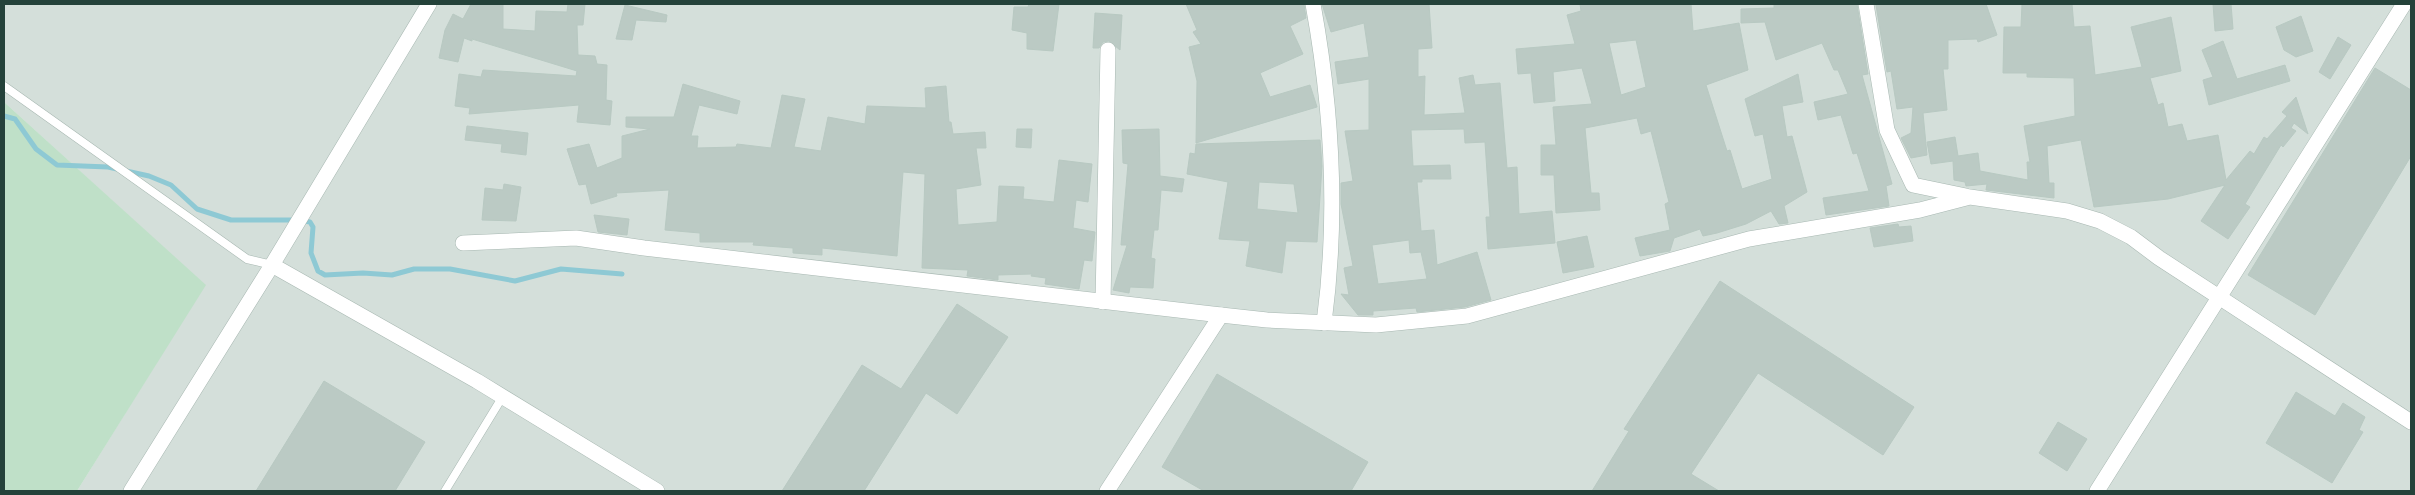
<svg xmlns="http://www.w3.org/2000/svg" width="2415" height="495" font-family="'Source Sans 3',sans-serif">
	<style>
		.built { fill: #d4dfda }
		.green { fill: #bfe0c8 }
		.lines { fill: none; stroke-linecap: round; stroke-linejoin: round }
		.stream { stroke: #8ec9d4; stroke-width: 5 }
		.building { fill: #bbcac4; stroke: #b8c9c2; fill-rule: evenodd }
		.lane-casing { stroke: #a8b8b2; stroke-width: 9 }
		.street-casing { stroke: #a8b8b2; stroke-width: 16 }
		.lane { stroke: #fff; stroke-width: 8 }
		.street { stroke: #fff; stroke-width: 15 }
	</style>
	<rect width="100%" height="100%" fill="#e6efeb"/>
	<path class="built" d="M4,4H2411V491H77L205,285L4,102Z"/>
	<path class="green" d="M4,102L206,285L77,491H4Z"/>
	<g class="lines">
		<path class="stream" d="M4,116L15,119L36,149L57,165L108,167L149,176L171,185L197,209L231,220H299L310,222L313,227L311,253L318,271L325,275L363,273L392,275L414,269H450L515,281L561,269L622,274"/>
	</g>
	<g class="building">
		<path d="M471,4H503V29L535,31L536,11L567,12L568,4H585L583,25H577L578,55L595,56L597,64L607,65L606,100L612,101L610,125L577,122L579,105L469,114L470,108L455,106L459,74L481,77L483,70L576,76L577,71L472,39V41L464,38L458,62L439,58L445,30L453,14L463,19Z"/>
		<path d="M1029,4H1059L1053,51L1027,49V33L1012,30L1014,7H1028Z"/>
		<path d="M1186,4H1304L1306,18L1290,26L1303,54L1260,73L1270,97L1310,85L1317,107L1196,143L1197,81L1189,47L1201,44L1193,32L1197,30Z"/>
		<path d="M1322,4H1429L1432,48L1418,49V77L1425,76L1424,115L1465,113L1459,78L1473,75L1475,85L1500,83L1507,168L1517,167L1519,214L1552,211L1555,243L1488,249L1486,217H1490L1485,142L1465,143L1464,129L1411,130L1413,166L1450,165L1451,179H1422V182H1417L1421,231L1434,230L1437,265L1477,252L1491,300L1465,307L1417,312L1416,308L1373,311V315H1358L1341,294L1349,295L1344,268L1353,266L1341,204V183L1353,181L1345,131L1369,130V79L1338,84L1335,62L1369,57L1364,23L1331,32ZM1409,240L1410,253L1421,252L1427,279L1378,284L1372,245Z"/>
		<path d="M1580,4H1691L1693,31L1739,23L1748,70L1706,85L1727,151L1730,150L1742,189L1772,179L1763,134L1755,136L1745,99L1798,74L1803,102L1782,106L1787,137L1792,136L1807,192L1784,206L1788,223L1779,224L1771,211L1746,224L1717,233L1703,236L1700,229L1674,238L1670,251L1640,256L1635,238L1670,230L1665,204L1669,202L1651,131L1641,134L1637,118L1585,128L1591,193H1599L1600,210L1556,213L1554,175H1541V145H1556L1553,107L1592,104L1582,68L1553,72L1555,101L1534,103L1531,73L1518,74L1516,49L1575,44L1567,15L1581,11ZM1636,40L1646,87L1621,95L1609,43Z"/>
		<path d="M1774,4H1857L1868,74L1862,75L1892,184L1886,186L1889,206L1826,215L1823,198L1869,191L1857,153L1853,154L1841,115L1818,120L1814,102L1848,94L1838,70H1834L1822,43L1776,60L1765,22L1741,23V9L1774,8Z"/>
		<path d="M1879,4H1986L1997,35L1978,42L1977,39L1948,40V69H1943L1947,110L1923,113L1927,155L1911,158L1901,138L1911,133L1913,107L1897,109L1891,71L1887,72L1876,5Z"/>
		<path d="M2022,4H2072L2074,27L2090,26L2095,75L2142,67L2131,27L2171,17L2181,71L2150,78L2158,105L2163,103L2168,127L2182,124L2187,141L2218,135L2226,180L2250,151L2254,154L2264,137L2267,139L2287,116L2282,112L2296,97L2308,134L2294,123L2291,128L2296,131L2283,147L2281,145L2245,204L2250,207L2228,239L2201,221L2225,185L2168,199L2094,207L2081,140L2047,146L2049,183H2054V198L1986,190L1987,184L1966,186L1965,182L1954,180L1953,161L1931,164L1927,142L1955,137L1958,156L1978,153L1980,171L2028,180L2027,162H2030L2024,126L2075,116L2074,78L2027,77V73H2003L2004,27H2021Z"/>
		<path d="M2213,4H2231L2233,29L2215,31Z"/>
		<path d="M625,5L667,15L666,22L636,20L632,40L616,39Z"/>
		<path d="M1095,13L1122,15L1120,50L1109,41L1103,42L1099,48H1093Z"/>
		<path d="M2301,16L2313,51L2296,57L2284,50L2276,27Z"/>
		<path d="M2338,37L2351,45L2330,79L2319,72Z"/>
		<path d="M2223,41L2237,79L2285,65L2290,81L2209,105L2203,80L2213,77L2202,50Z"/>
		<path d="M2375,68L2411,90V156L2315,315L2248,275Z"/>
		<path d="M683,84L740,101L737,114L699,105L691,136H698L697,148L736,147L737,144L771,148L782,95L805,99L794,147L821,151L828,117L865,124L867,106L926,108L925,88L946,86L949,122H951L953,134L985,132L986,148H976L981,185L956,189L958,225L997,222L999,186L1024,187L1023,199L1054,202L1059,160L1092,164L1088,202L1076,200L1073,228L1095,232L1092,261L1084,260L1079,289L1045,284L1046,278L1031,276L1032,274L998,275V280L967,276L968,270L922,268L925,174L903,172L897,256L822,248V255L793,253V248L753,245L754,242H700V233L665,230L669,190L616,193L617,196L591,204L586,184L579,185L567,149L589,144L597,168L622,158V136L650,129L626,127V117H674Z"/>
		<path d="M467,126L528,133L526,155L501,152L502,144L465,140Z"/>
		<path d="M1017,129H1032L1031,148L1016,147Z"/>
		<path d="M1159,129L1160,176L1184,179L1182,192L1161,190L1158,230H1154L1151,258L1155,259L1153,288L1130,287L1129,293L1113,290L1127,245H1121L1128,164L1123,163L1122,130Z"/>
		<path d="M1320,140L1322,166L1317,242L1286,241L1282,273L1246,266L1250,241L1219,239L1228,182L1187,174L1190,153L1195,154L1196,144ZM1259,182L1294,184L1298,213L1257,209Z"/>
		<path d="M504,184L521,187L516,221L482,220L485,188L503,190Z"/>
		<path d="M594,215L629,219L627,235L598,232Z"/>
		<path d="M1898,224L1899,227L1911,226L1913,241L1874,247L1870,228Z"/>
		<path d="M1587,236L1594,267L1563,273L1557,242Z"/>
		<path d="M1720,281L1914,407L1883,455L1758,373L1691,474L1719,491H1592L1629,431L1624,429Z"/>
		<path d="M957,304L1008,337L957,414L926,393L864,491H782L862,365L901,389Z"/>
		<path d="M1217,374L1368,462L1351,491H1204L1162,467Z"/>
		<path d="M324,381L425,442L395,491H256Z"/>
		<path d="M2296,392L2335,416L2343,403L2365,417L2359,430L2363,432L2332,483L2266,443Z"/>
		<path d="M2058,422L2087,439L2067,471L2039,453Z"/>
	</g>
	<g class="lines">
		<g class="lane-casing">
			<g id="lane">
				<path d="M4,86L247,259L272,265"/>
				<path d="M445,491L503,396"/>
			</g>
		</g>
		<g class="street-casing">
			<g id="street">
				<path d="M1313,4C1332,108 1338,218 1324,323"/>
				<path d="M1866,4L1887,130L1913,185L1966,196"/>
				<path d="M463,243L576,238L644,248L1221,315L1267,320L1376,325L1467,316L1749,239L1920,210L1970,197L2067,211L2100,221L2131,237L2159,258L2411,422"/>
				<path d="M272,265L477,381L657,491"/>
				<path d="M1103,302L1108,50"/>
				<path d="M131,491L272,265L429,4"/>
				<path d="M1107,491L1221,315"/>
				<path d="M2097,491L2404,4"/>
			</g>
		</g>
		<use href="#lane" class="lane"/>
		<use href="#street" class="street"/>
	</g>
	<rect width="2415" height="495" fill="none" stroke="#24423a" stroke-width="10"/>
</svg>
